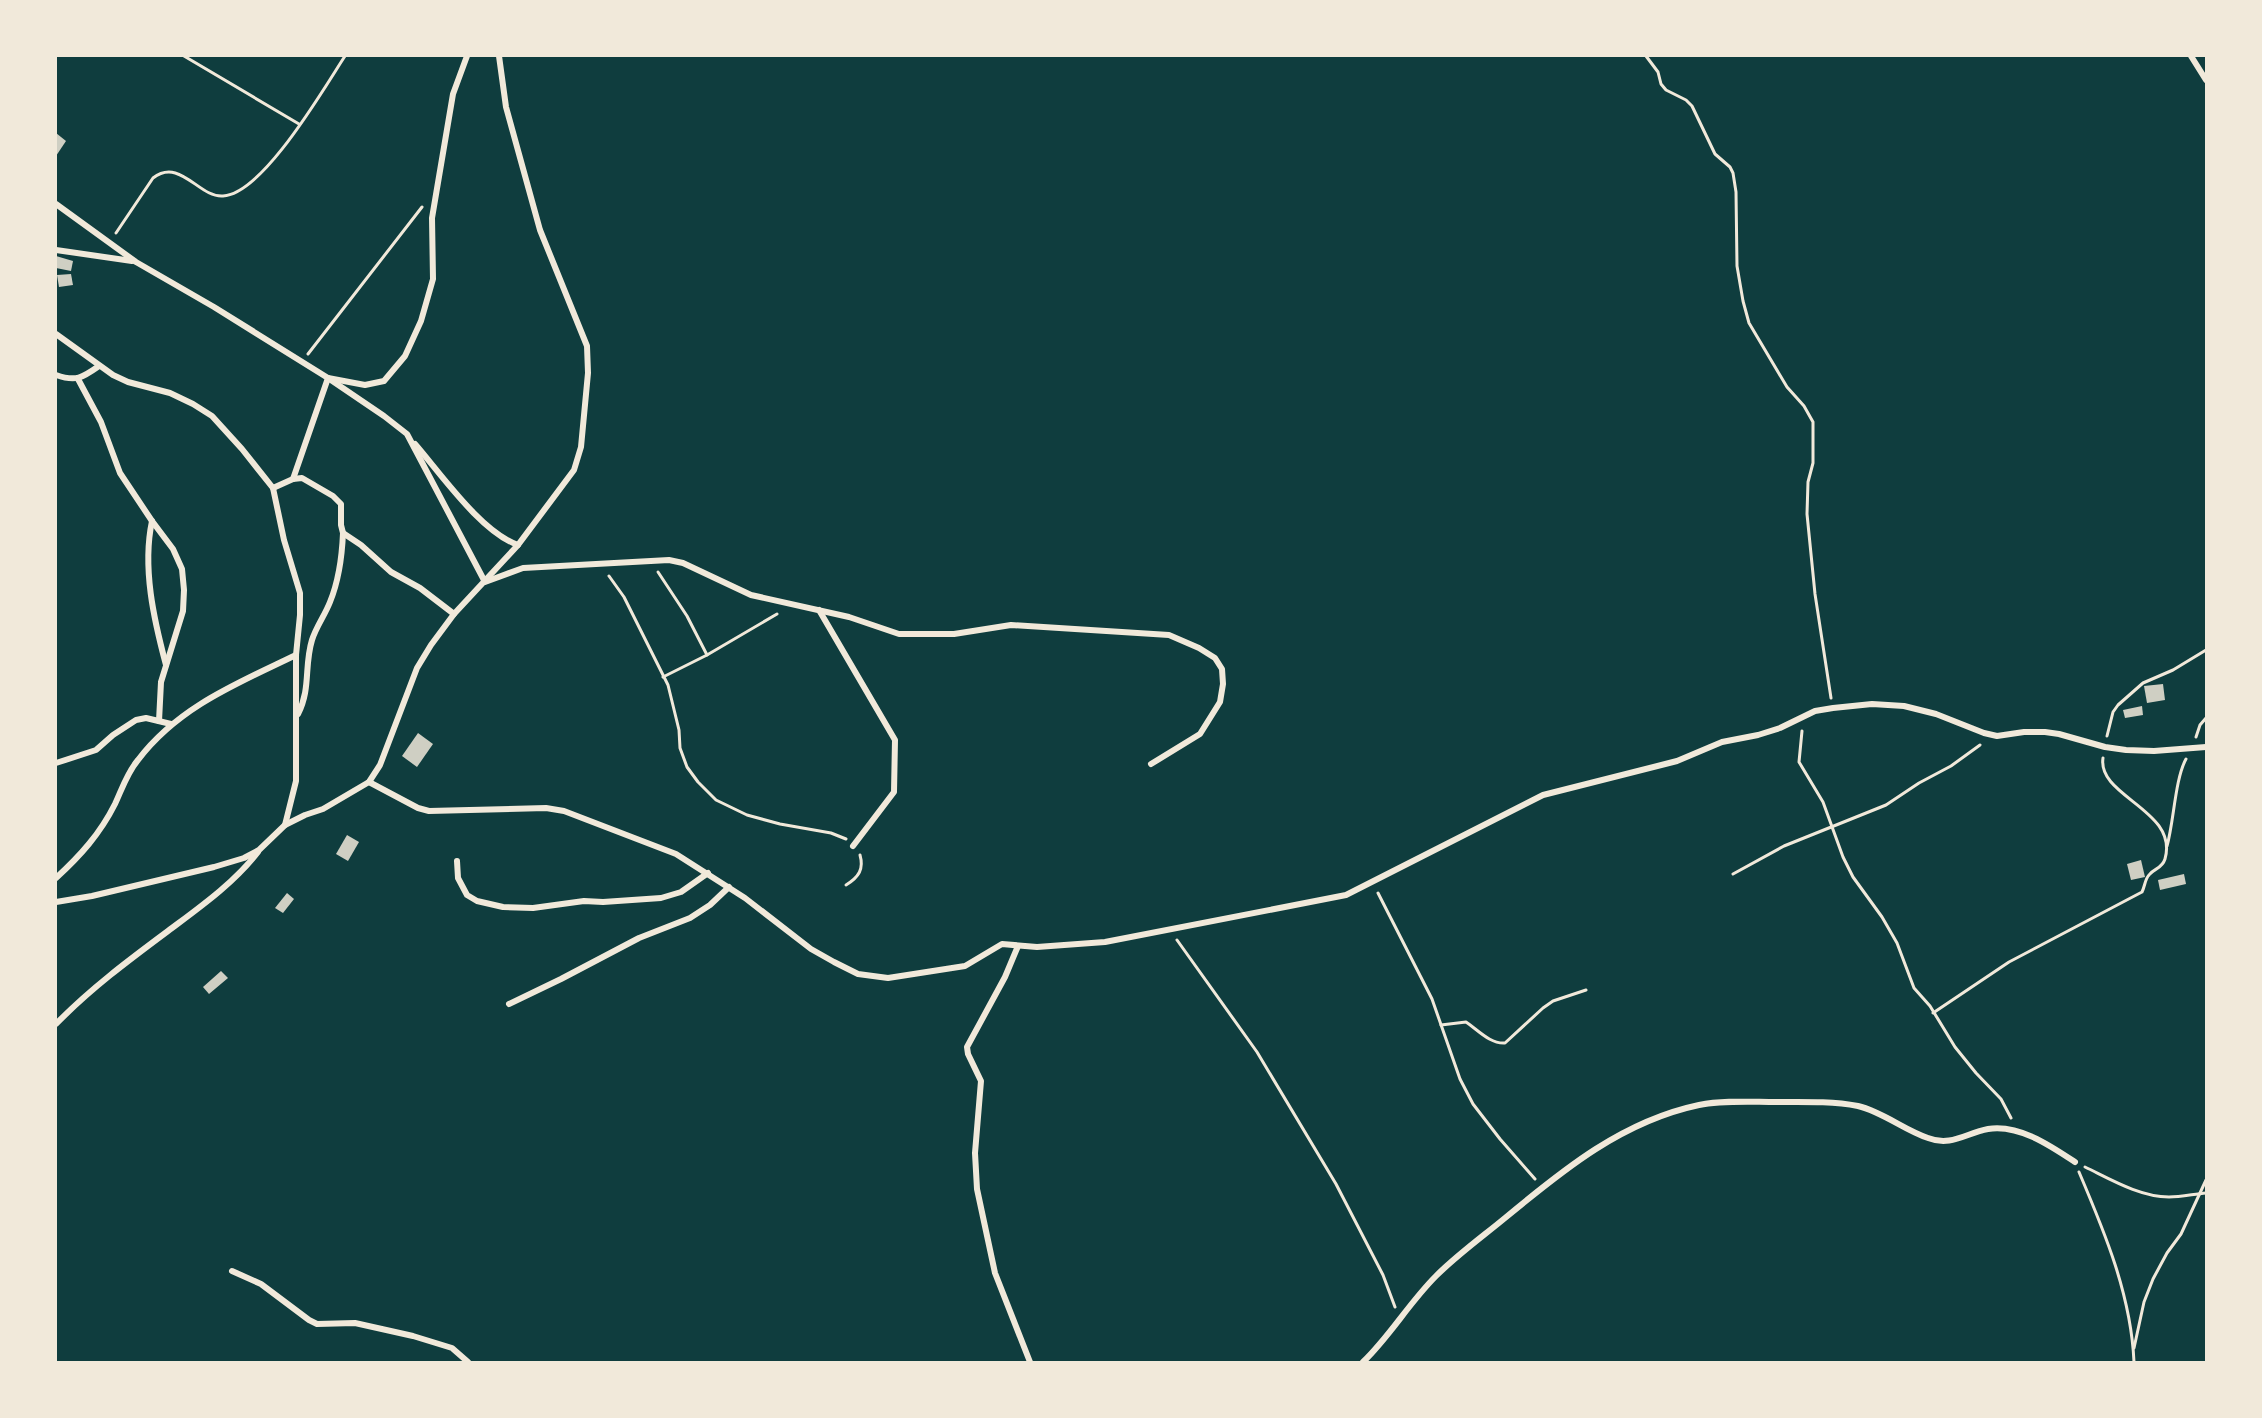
<svg xmlns="http://www.w3.org/2000/svg" width="2262" height="1418" font-family="'Exo 2',sans-serif">
	<style>
		.building { fill: #cfcfc3 }
		.lines { fill: none; stroke-linecap: round; stroke-linejoin: round }
		.path { stroke: #f1e9da; stroke-width: 3 }
		.minor { stroke: #f1e9da; stroke-width: 6 }
	</style>
	<rect width="100%" height="100%" fill="#0f3d3e"/>
	<g class="building">
		<path d="M56,133L66,141L56,156Z"/>
		<path d="M56,256L73,261L71,271L56,268Z"/>
		<path d="M71,274L73,285L59,287L57,275Z"/>
		<path d="M2163,684L2165,700L2147,703L2144,686Z"/>
		<path d="M2142,706L2143,715L2125,718L2123,710Z"/>
		<path d="M418,733L433,744L417,767L402,756Z"/>
		<path d="M347,835L359,842L348,861L336,854Z"/>
		<path d="M2141,860L2145,877L2131,880L2127,864Z"/>
		<path d="M2184,874L2186,884L2160,890L2158,880Z"/>
		<path d="M287,893L294,899L283,913L275,908Z"/>
		<path d="M221,971L228,978L209,994L203,987Z"/>
	</g>
	<g class="lines">
		<g class="path">
			<path d="M184,56L299,124"/>
			<path d="M1646,56L1658,72L1661,84L1666,90L1686,100L1692,106L1715,154L1730,167L1733,173L1736,192L1737,266L1743,301L1749,323L1787,387L1804,406L1813,422V463L1808,482L1807,514L1815,594L1831,698"/>
			<path d="M116,233L153,178C180,157 199,198 223,196C263,194 324,88 345,56"/>
			<path d="M308,354L422,207"/>
			<path d="M658,572L687,616L707,655"/>
			<path d="M609,576L624,597L668,685L679,730L680,748L687,767L698,782L716,800L747,815L780,824L831,833L846,839"/>
			<path d="M663,677L707,655L777,614"/>
			<path d="M1802,731L1799,762L1823,802L1843,857L1853,877L1882,917L1897,943L1914,988L1930,1006L1955,1047L1976,1073L2001,1099L2011,1118"/>
			<path d="M2107,736L2113,712L2118,705L2143,683L2173,670L2206,650"/>
			<path d="M2196,737L2200,725L2206,718"/>
			<path d="M2167,846C2174,821 2175,779 2186,759"/>
			<path d="M1733,874L1784,846L1886,805L1919,783L1951,766L1980,745"/>
			<path d="M846,885C859,877 864,869 860,855"/>
			<path d="M1378,893L1432,999L1460,1079L1473,1104L1500,1139L1535,1179"/>
			<path d="M1177,940L1257,1052L1336,1184L1383,1275L1395,1307"/>
			<path d="M1933,1013L2009,962L2142,892C2145,886 2145,879 2149,875C2154,868 2162,869 2165,859C2179,810 2097,797 2103,758"/>
			<path d="M1441,1025L1466,1022C1478,1030 1490,1044 1505,1043L1543,1008L1553,1001L1586,990"/>
			<path d="M2085,1167C2110,1179 2140,1197 2169,1197C2181,1197 2194,1194 2206,1193"/>
			<path d="M2079,1172C2105,1233 2131,1295 2134,1362"/>
			<path d="M2134,1348L2144,1302L2153,1279L2167,1253L2181,1234L2206,1180"/>
		</g>
		<g class="minor">
			<path d="M2191,56L2206,80"/>
			<path d="M56,204L136,262L214,307L328,378L384,416L407,434L485,582L523,568L669,560L683,563L751,595L849,617L899,634H954L1011,625L1169,635L1199,648L1215,658L1222,669L1223,684L1220,702L1200,734L1151,764"/>
			<path d="M56,250L132,261"/>
			<path d="M56,334L113,375L128,382L170,393L193,404L212,416L242,449L273,488L284,540L300,593V615L296,655V781L285,825"/>
			<path d="M56,375C76,382 82,378 99,366"/>
			<path d="M78,379L101,422L120,473L152,521L173,549L182,569L184,590L183,611L161,682L159,721"/>
			<path d="M415,444C441,474 481,532 518,545"/>
			<path d="M293,479L328,378L365,385L384,381L405,356L421,321L433,279L432,218L453,94L467,56"/>
			<path d="M273,488L293,479L302,478L333,496L341,504V525L343,533L361,545L391,572L420,588L454,614"/>
			<path d="M152,521C142,568 154,620 166,665"/>
			<path d="M819,610L895,740L894,792L853,846"/>
			<path d="M298,714C311,689 304,666 312,640C316,627 325,615 330,602C339,580 342,557 343,533"/>
			<path d="M56,763L96,750L113,735L136,720L146,718L171,724"/>
			<path d="M369,782L418,808L429,811L546,808L564,811L676,854L745,898L811,949L834,962L858,974L888,978L965,966L1002,944L1037,947L1105,942L1346,895L1543,795L1677,761L1722,742L1758,735L1780,728L1815,711L1833,708L1872,704L1904,706L1936,714L1984,733L1997,736L2024,732H2045L2059,734L2105,747L2126,750L2154,751L2206,747"/>
			<path d="M457,861L458,878L467,895L477,901L503,907L533,908L584,901L603,902L661,898L681,892L708,873"/>
			<path d="M56,878C80,856 100,834 115,804C122,789 127,773 138,760C178,707 238,683 296,655"/>
			<path d="M56,902L92,896L214,867L244,858L259,850L285,825L305,815L323,809L369,782L380,765L417,668L431,645L454,614L518,545L574,470L581,447L588,373L587,346L540,230L506,107L499,56"/>
			<path d="M1018,946L1005,977L967,1047L968,1054L981,1081L975,1153L977,1189L995,1273L1030,1362"/>
			<path d="M509,1004L561,979L639,938L690,918L710,905L729,887"/>
			<path d="M56,1024C90,989 129,960 168,931C200,907 233,884 258,852"/>
			<path d="M232,1271L261,1284L309,1320L317,1324L355,1323L413,1336L452,1348L468,1362"/>
			<path d="M1363,1362C1390,1336 1409,1303 1436,1276C1457,1255 1482,1237 1505,1218C1564,1169 1623,1121 1699,1105C1724,1100 1751,1102 1776,1102C1803,1102 1831,1101 1858,1106C1883,1112 1904,1130 1928,1138C1951,1147 1966,1133 1988,1129C2019,1124 2051,1146 2075,1162"/>
		</g>
	</g>
	<rect width="2262" height="1418" fill="none" stroke="#f1e9da" stroke-width="114"/>
</svg>
